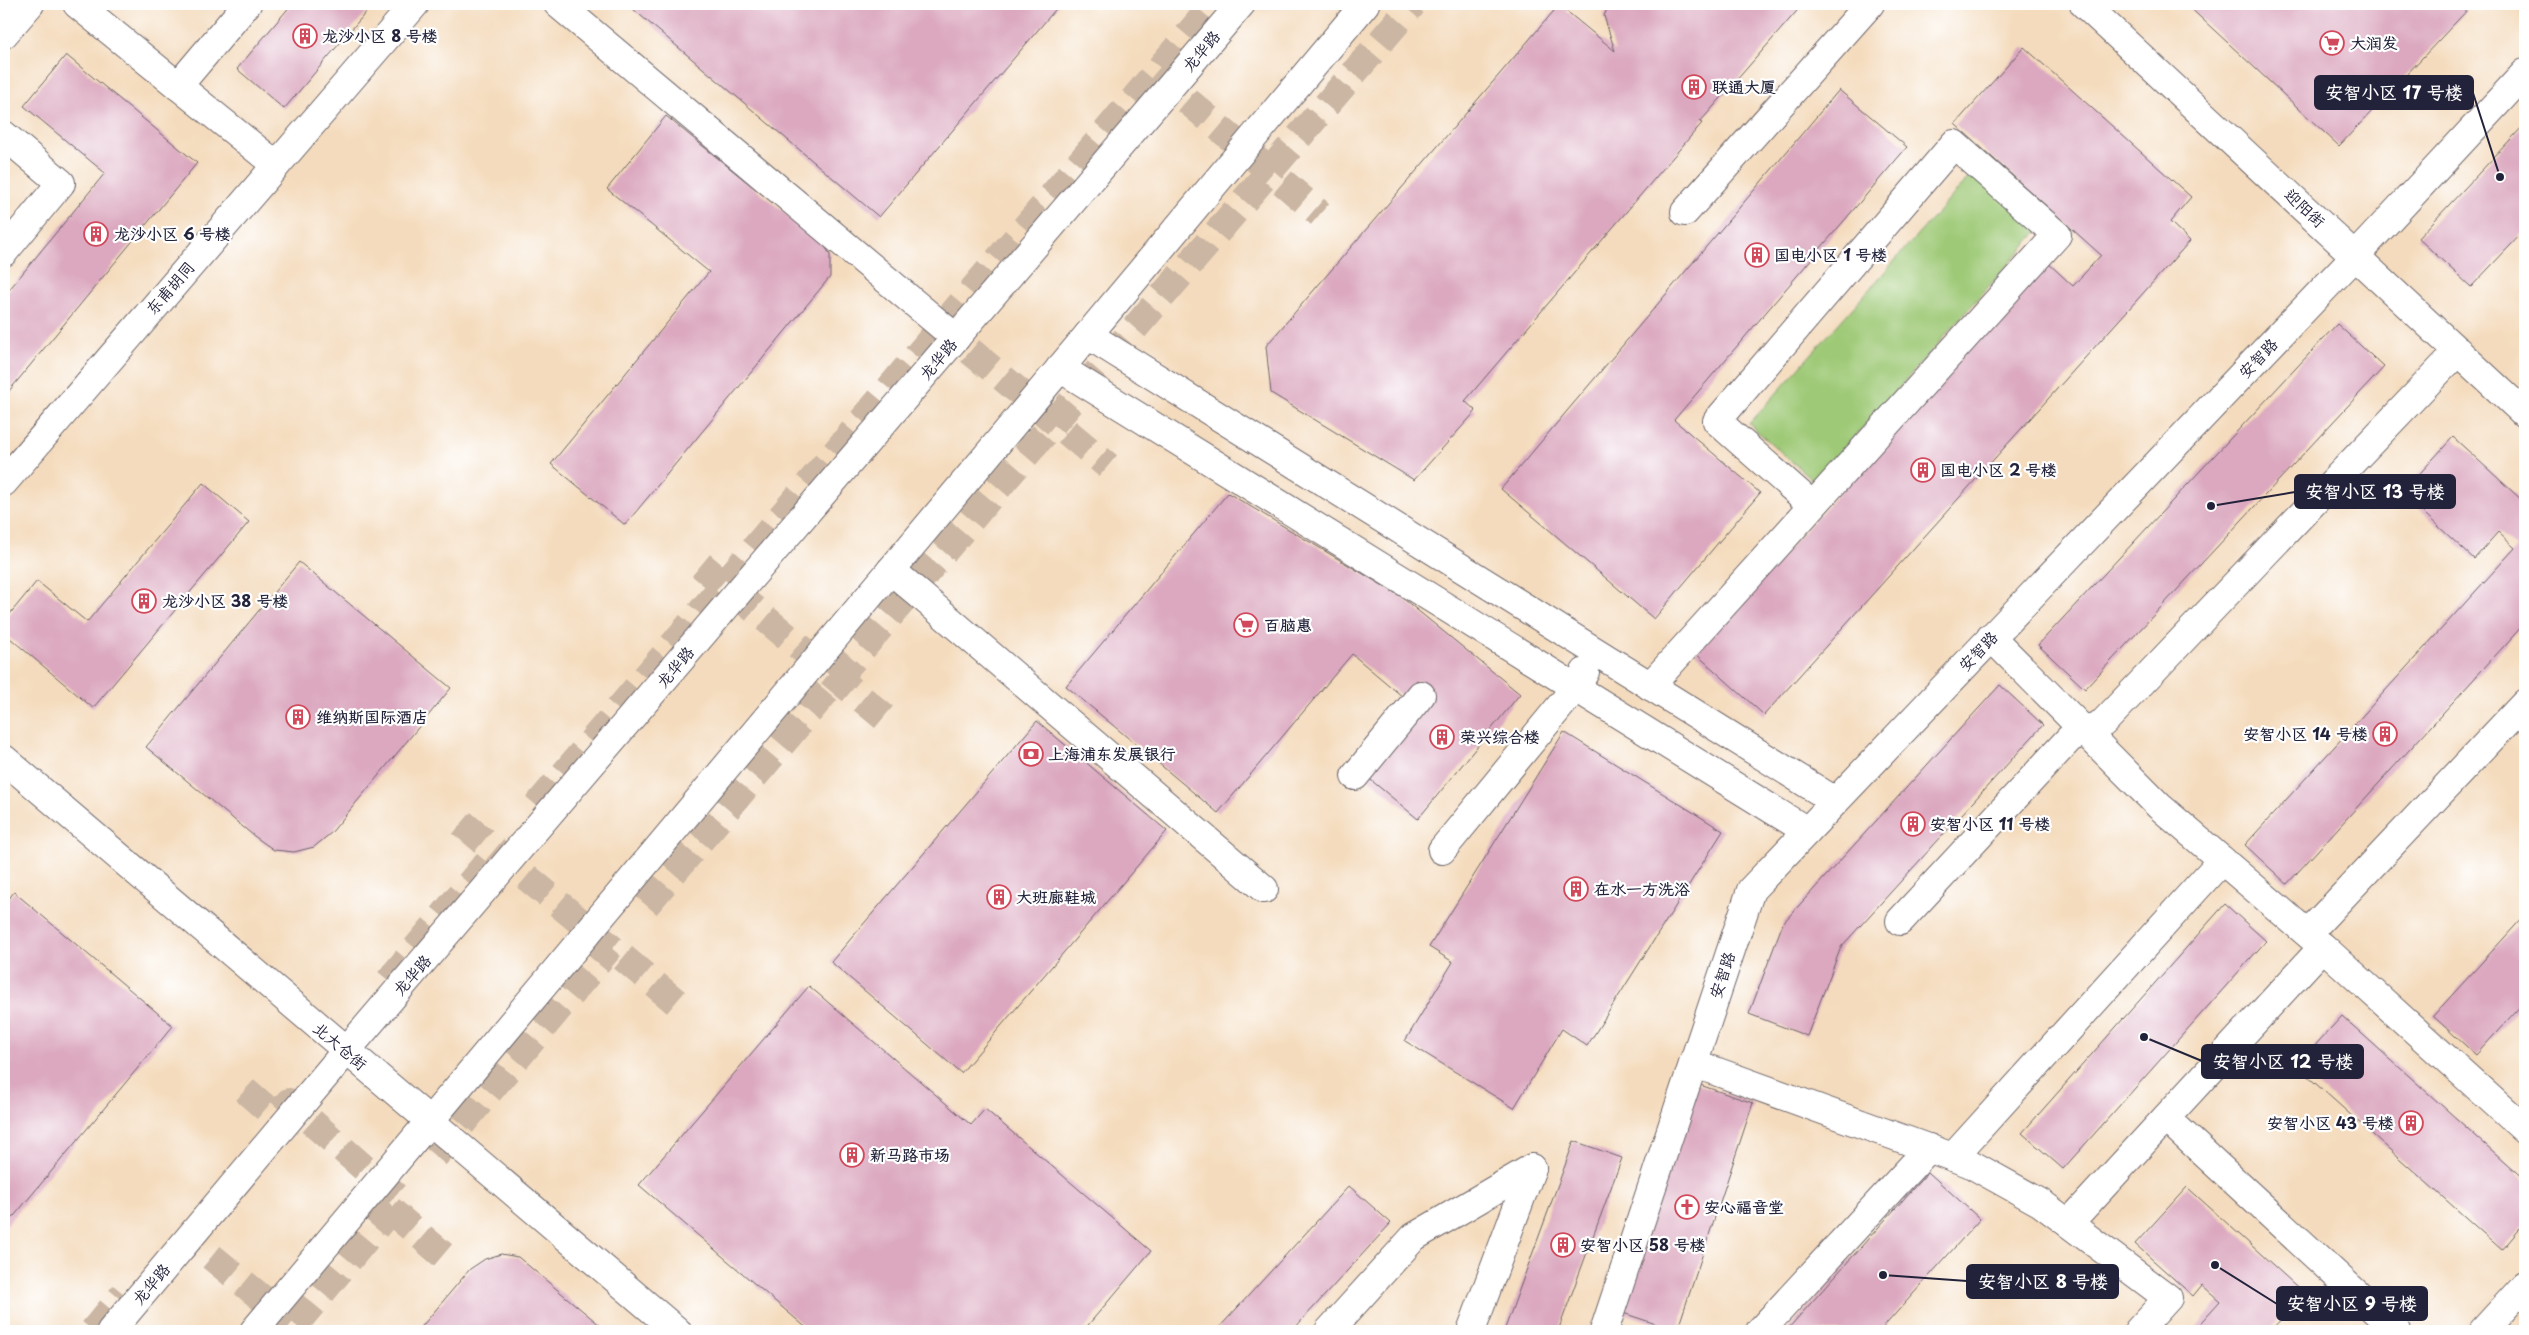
<svg xmlns="http://www.w3.org/2000/svg" width="2529" height="1335" font-family="'Playpen Sans','LXGW WenKai TC',sans-serif">
	<style>
		.green { fill: #9ec976; stroke: #607658 }
		.building { fill: #dba8bf }
		.lines { fill: none; stroke-linecap: round; stroke-linejoin: round }
		.pedestrian-tunnel { stroke: #cab6a3; stroke-width: 28; stroke-dasharray: 28 14; stroke-linecap: butt }
		.minor-casing { stroke: #6c6368; stroke-width: 30 }
		.primary-casing { stroke: #6c6368; stroke-width: 30 }
		.minor { stroke: #fff; stroke-width: 28 }
		.primary { stroke: #fff; stroke-width: 28 }
		.labels { text-anchor: middle; stroke-width: 4.5; stroke-linejoin: round; paint-order: stroke }
		.poi-label { font-size: 16px; font-weight: bold; fill: #22223b; stroke: #fff; text-anchor: start }
		.street-label { font-size: 16px; fill: #22223b; stroke: #fff }
		.leader { fill: none; stroke: #22223b; stroke-width: 2 }
		.callout-dot { fill: #22223b; stroke: #fff; stroke-width: 2 }
		.callout { fill: #22223b; stroke: #22223b; stroke-width: 2 }
		.callout-label { font-size: 18px; text-anchor: middle; font-weight: bold; fill: #fff }
	</style>
	<rect width="100%" height="100%" fill="#fff"/>
	<filter id="ink" filterUnits="userSpaceOnUse"><feTurbulence type="fractalNoise" baseFrequency=".02" numOctaves="2"/><feDisplacementMap in="SourceGraphic" scale="10" xChannelSelector="R" yChannelSelector="G"/><feConvolveMatrix kernelMatrix="1 2 1 2 8 2 1 2 1" color-interpolation-filters="sRGB"/></filter>
	<filter id="wash" filterUnits="userSpaceOnUse"><feTurbulence type="fractalNoise" baseFrequency=".0096" numOctaves="4" result="noise"/><feDisplacementMap in="SourceGraphic" scale="20" xChannelSelector="R" yChannelSelector="G"/><feGaussianBlur stdDeviation="1.12" result="paint"/><feColorMatrix in="noise" values="0 0 0 0 0 0 0 0 0 0 0 0 0 0 0 0 0 1.4 0 .05"/><feComposite in="paint" operator="in"/></filter>
	<g filter="url(#wash)">
		<rect width="100%" height="100%" fill="#f4dbbd"/>
		<path class="green" d="M1973,173L2038,231L1815,482L1749,424Z"/>
		<g id="blocks">
			<g class="building">
				<path d="M292,4H373L284,109L237,69Z"/>
				<path d="M627,4H814L817,6L819,4H1060L879,217Z"/>
				<path d="M1609,4H1803L1700,122L1702,123L1465,401L1476,411L1414,480L1271,393L1266,346L1559,5L1615,51L1604,16Z"/>
				<path d="M2186,4H2473L2339,146Z"/>
				<path d="M2024,47L2191,197L2170,222L2190,241L1764,715L1695,653L2047,262L2073,286L2101,255L1955,124Z"/>
				<path d="M66,55L197,163L4,397V296L105,173L24,106Z"/>
				<path d="M1839,90L1907,147L1674,420L1760,493L1654,619L1501,489Z"/>
				<path d="M666,116L823,244L830,254V277L625,525L551,464L709,272L607,189Z"/>
				<path d="M2525,124V230L2471,287L2418,238Z"/>
				<path d="M2337,324L2384,367L2085,689L2038,645Z"/>
				<path d="M2453,437L2525,503V623L2287,884L2245,845L2515,548L2498,532L2474,559L2402,493Z"/>
				<path d="M203,483L249,522L93,708L4,633V621L37,581L87,622Z"/>
				<path d="M1228,493L1400,596L1520,694L1418,819L1366,776L1434,693L1417,680L1403,697L1352,654L1218,813L1066,686Z"/>
				<path d="M299,562L451,688L331,833L314,847L294,852L274,850L254,836L146,747Z"/>
				<path d="M2000,685L2043,725L1841,947L1807,1036L1749,1014L1783,923Z"/>
				<path d="M1037,721L1167,831L961,1073L831,962Z"/>
				<path d="M1564,732L1723,831L1587,1046L1562,1029L1514,1108L1405,1041L1453,962L1429,947Z"/>
				<path d="M14,892L173,1026L4,1228V905Z"/>
				<path d="M2225,904L2266,941L2063,1169L2022,1133Z"/>
				<path d="M2525,915V1001L2476,1055L2433,1016Z"/>
				<path d="M809,986L971,1125L985,1109L1151,1251L1083,1331H810L639,1185Z"/>
				<path d="M2342,1016L2525,1180V1223L2502,1250L2296,1066Z"/>
				<path d="M1697,1084L1753,1103L1677,1331L1620,1312Z"/>
				<path d="M1574,1141L1622,1158L1558,1331H1504Z"/>
				<path d="M1928,1172L1980,1219L1880,1331H1786Z"/>
				<path d="M1349,1186L1391,1223L1292,1331H1216Z"/>
				<path d="M2187,1187L2305,1294L2270,1331H2193L2220,1301L2202,1285L2193,1296L2135,1244Z"/>
				<path d="M501,1254L518,1257L607,1331H418L470,1269L485,1259Z"/>
			</g>
		</g>
	</g>
	<g filter="url(#ink)">
		<use href="#blocks" fill-opacity="0" stroke="#6c6368" stroke-width="1"/>
		<g class="lines">
			<g class="pedestrian-tunnel">
				<path d="M1155,73L1320,214"/>
				<path d="M938,324L1108,466"/>
				<path d="M701,565L892,724"/>
				<path d="M537,806L1214,4"/>
				<path d="M462,823L676,1002"/>
				<path d="M646,905L1007,477L1413,4"/>
				<path d="M389,981L496,852"/>
				<path d="M245,1090L276,1117"/>
				<path d="M281,1111L289,1102L399,1199L290,1331"/>
				<path d="M435,1156L610,947"/>
				<path d="M390,1210L443,1255"/>
				<path d="M179,1230L292,1323"/>
				<path d="M93,1331L124,1294"/>
			</g>
			<g class="minor-casing">
				<g id="minor">
					<path d="M77,4L276,165"/>
					<path d="M558,4L956,338"/>
					<path d="M2084,4L2525,414"/>
					<path d="M4,34L30,4"/>
					<path d="M178,86L247,4"/>
					<path d="M4,135L61,183L4,252"/>
					<path d="M1685,212L1870,4"/>
					<path d="M1088,335L1835,801"/>
					<path d="M1060,368L1807,831"/>
					<path d="M4,482L415,4"/>
					<path d="M891,570L1264,889"/>
					<path d="M1991,637L2159,806L2323,947L2525,1130"/>
					<path d="M1650,686L2057,235L1954,144L1717,421L1812,505"/>
					<path d="M4,759L677,1331"/>
					<path d="M1355,776L1421,695"/>
					<path d="M1442,850L1576,687L1585,672"/>
					<path d="M1900,921L2070,738L2103,723L2458,351"/>
					<path d="M2308,933L2525,703"/>
					<path d="M1693,1063L1969,1163L2041,1203L2168,1298L2138,1331"/>
					<path d="M2166,1118L2397,1331"/>
					<path d="M1953,1157L2222,860"/>
					<path d="M2069,1223L2323,947"/>
					<path d="M1329,1331L1414,1237L1532,1168"/>
					<path d="M1471,1331L1532,1168"/>
					<path d="M1604,1331L1751,890L2356,255L2525,73"/>
					<path d="M1760,1331L1929,1148"/>
					<path d="M2483,1331L2525,1285"/>
				</g>
			</g>
			<g class="primary-casing">
				<g id="primary">
					<path d="M111,1331L346,1051L1241,4"/>
					<path d="M254,1331L1365,4"/>
				</g>
			</g>
			<use href="#minor" class="minor"/>
			<use href="#primary" class="primary"/>
		</g>
	</g>
	<defs>
		<g id="building-ring" transform="scale(1.25)"><circle r="9.5" fill="#fff" stroke="#d1495b" stroke-width="1.5"/><path d="M-4-6H4V6H1V3H-1V6H-4ZM-2.5-4.3h1.7v1.8h-1.7ZM.8-4.3h1.7v1.8H.8ZM-2.5-1h1.7V.8h-1.7ZM.8-1h1.7V.8H.8Z" fill="#d1495b"/></g>
		<g id="supermarket-ring" transform="scale(1.25)"><circle r="9.5" fill="#fff" stroke="#d1495b" stroke-width="1.5"/><path d="M-6-5.5h2.5l.6 2H6L4.5 2H-2.5L-4.4-4H-6ZM-1.5 3.2a1.3 1.3 0 1 0 .1 0ZM3 3.2a1.3 1.3 0 1 0 .1 0Z" fill="#d1495b"/></g>
		<g id="bank-ring" transform="scale(1.25)"><circle r="9.5" fill="#fff" stroke="#d1495b" stroke-width="1.5"/><path d="M-6-4H6V4H-6ZM0-2.3a2.3 2.3 0 1 0 0 4.6a2.3 2.3 0 1 0 0-4.6Z" fill="#d1495b"/></g>
		<g id="church-ring" transform="scale(1.25)"><circle r="9.5" fill="#fff" stroke="#d1495b" stroke-width="1.5"/><path d="M-1.2-6h2.4v3.5h3.3v2.4h-3.3V6h-2.4V-.1h-3.3v-2.4h3.3Z" fill="#d1495b"/></g>
	</defs>
	<g fill-rule="evenodd">
		<use href="#building-ring" x="305" y="36"/>
		<use href="#supermarket-ring" x="2332" y="43"/>
		<use href="#building-ring" x="1694" y="87"/>
		<use href="#building-ring" x="96" y="234"/>
		<use href="#building-ring" x="1757" y="255"/>
		<use href="#building-ring" x="1923" y="470"/>
		<use href="#building-ring" x="144" y="601"/>
		<use href="#supermarket-ring" x="1246" y="625"/>
		<use href="#building-ring" x="298" y="717"/>
		<use href="#building-ring" x="2385" y="734"/>
		<use href="#building-ring" x="1442" y="737"/>
		<use href="#bank-ring" x="1031" y="754"/>
		<use href="#building-ring" x="1913" y="824"/>
		<use href="#building-ring" x="1576" y="889"/>
		<use href="#building-ring" x="999" y="897"/>
		<use href="#building-ring" x="2411" y="1123"/>
		<use href="#building-ring" x="852" y="1155"/>
		<use href="#church-ring" x="1687" y="1207"/>
		<use href="#building-ring" x="1563" y="1245"/>
	</g>
	<g class="labels">
		<g class="poi-label">
			<text x="322" y="42">龙沙小区 8 号楼</text>
			<text x="2350" y="49">大润发</text>
			<text x="1712" y="93">联通大厦</text>
			<text x="114" y="240">龙沙小区 6 号楼</text>
			<text x="1774" y="261">国电小区 1 号楼</text>
			<text x="1940" y="476">国电小区 2 号楼</text>
			<text x="162" y="607">龙沙小区 38 号楼</text>
			<text x="1264" y="631">百脑惠</text>
			<text x="316" y="723">维纳斯国际酒店</text>
			<text x="2368" y="740" text-anchor="end">安智小区 14 号楼</text>
			<text x="1460" y="743">荣兴综合楼</text>
			<text x="1048" y="760">上海浦东发展银行</text>
			<text x="1930" y="830">安智小区 11 号楼</text>
			<text x="1594" y="895">在水一方洗浴</text>
			<text x="1016" y="903">大班廊鞋城</text>
			<text x="2394" y="1129" text-anchor="end">安智小区 43 号楼</text>
			<text x="870" y="1161">新马路市场</text>
			<text x="1704" y="1213">安心福音堂</text>
			<text x="1580" y="1251">安智小区 58 号楼</text>
		</g>
		<g class="street-label">
			<text transform="translate(1201 51) rotate(-50)" y="6">龙华路</text>
			<text transform="translate(2305 208) rotate(43)" y="6">迎阳街</text>
			<text transform="translate(170 288) rotate(-49)" y="6">东甫胡同</text>
			<text transform="translate(2258 358) rotate(-46)" y="6">安智路</text>
			<text transform="translate(938 359) rotate(-50)" y="6">龙华路</text>
			<text transform="translate(1978 651) rotate(-46)" y="6">安智路</text>
			<text transform="translate(675 667) rotate(-50)" y="6">龙华路</text>
			<text transform="translate(412 975) rotate(-49)" y="6">龙华路</text>
			<text transform="translate(1722 975) rotate(-72)" y="6">安智路</text>
			<text transform="translate(340 1046) rotate(40)" y="6">北大仓街</text>
			<text transform="translate(151 1284) rotate(-50)" y="6">龙华路</text>
		</g>
	</g>
	<path class="leader" d="M2500 177L2473 93M2211 506L2295 492M2144 1037L2202 1061M1883 1275L1967 1281M2215 1265L2277 1304"/>
	<g class="callout-dot">
		<circle cx="2500" cy="177" r="5"/>
		<circle cx="2211" cy="506" r="5"/>
		<circle cx="2144" cy="1037" r="5"/>
		<circle cx="1883" cy="1275" r="5"/>
		<circle cx="2215" cy="1265" r="5"/>
	</g>
	<g class="callout">
		<rect x="2315" y="76" width="158" height="33" rx="5"/>
		<rect x="2295" y="475" width="160" height="33" rx="5"/>
		<rect x="2202" y="1045" width="161" height="33" rx="5"/>
		<rect x="1967" y="1265" width="151" height="33" rx="5"/>
		<rect x="2277" y="1287" width="150" height="33" rx="5"/>
	</g>
	<g class="callout-label">
		<text x="2394" y="99">安智小区 17 号楼</text>
		<text x="2375" y="498">安智小区 13 号楼</text>
		<text x="2283" y="1068">安智小区 12 号楼</text>
		<text x="2043" y="1288">安智小区 8 号楼</text>
		<text x="2352" y="1310">安智小区 9 号楼</text>
	</g>
	<rect width="2529" height="1335" fill="none" stroke="#fff" stroke-width="20"/>
</svg>
